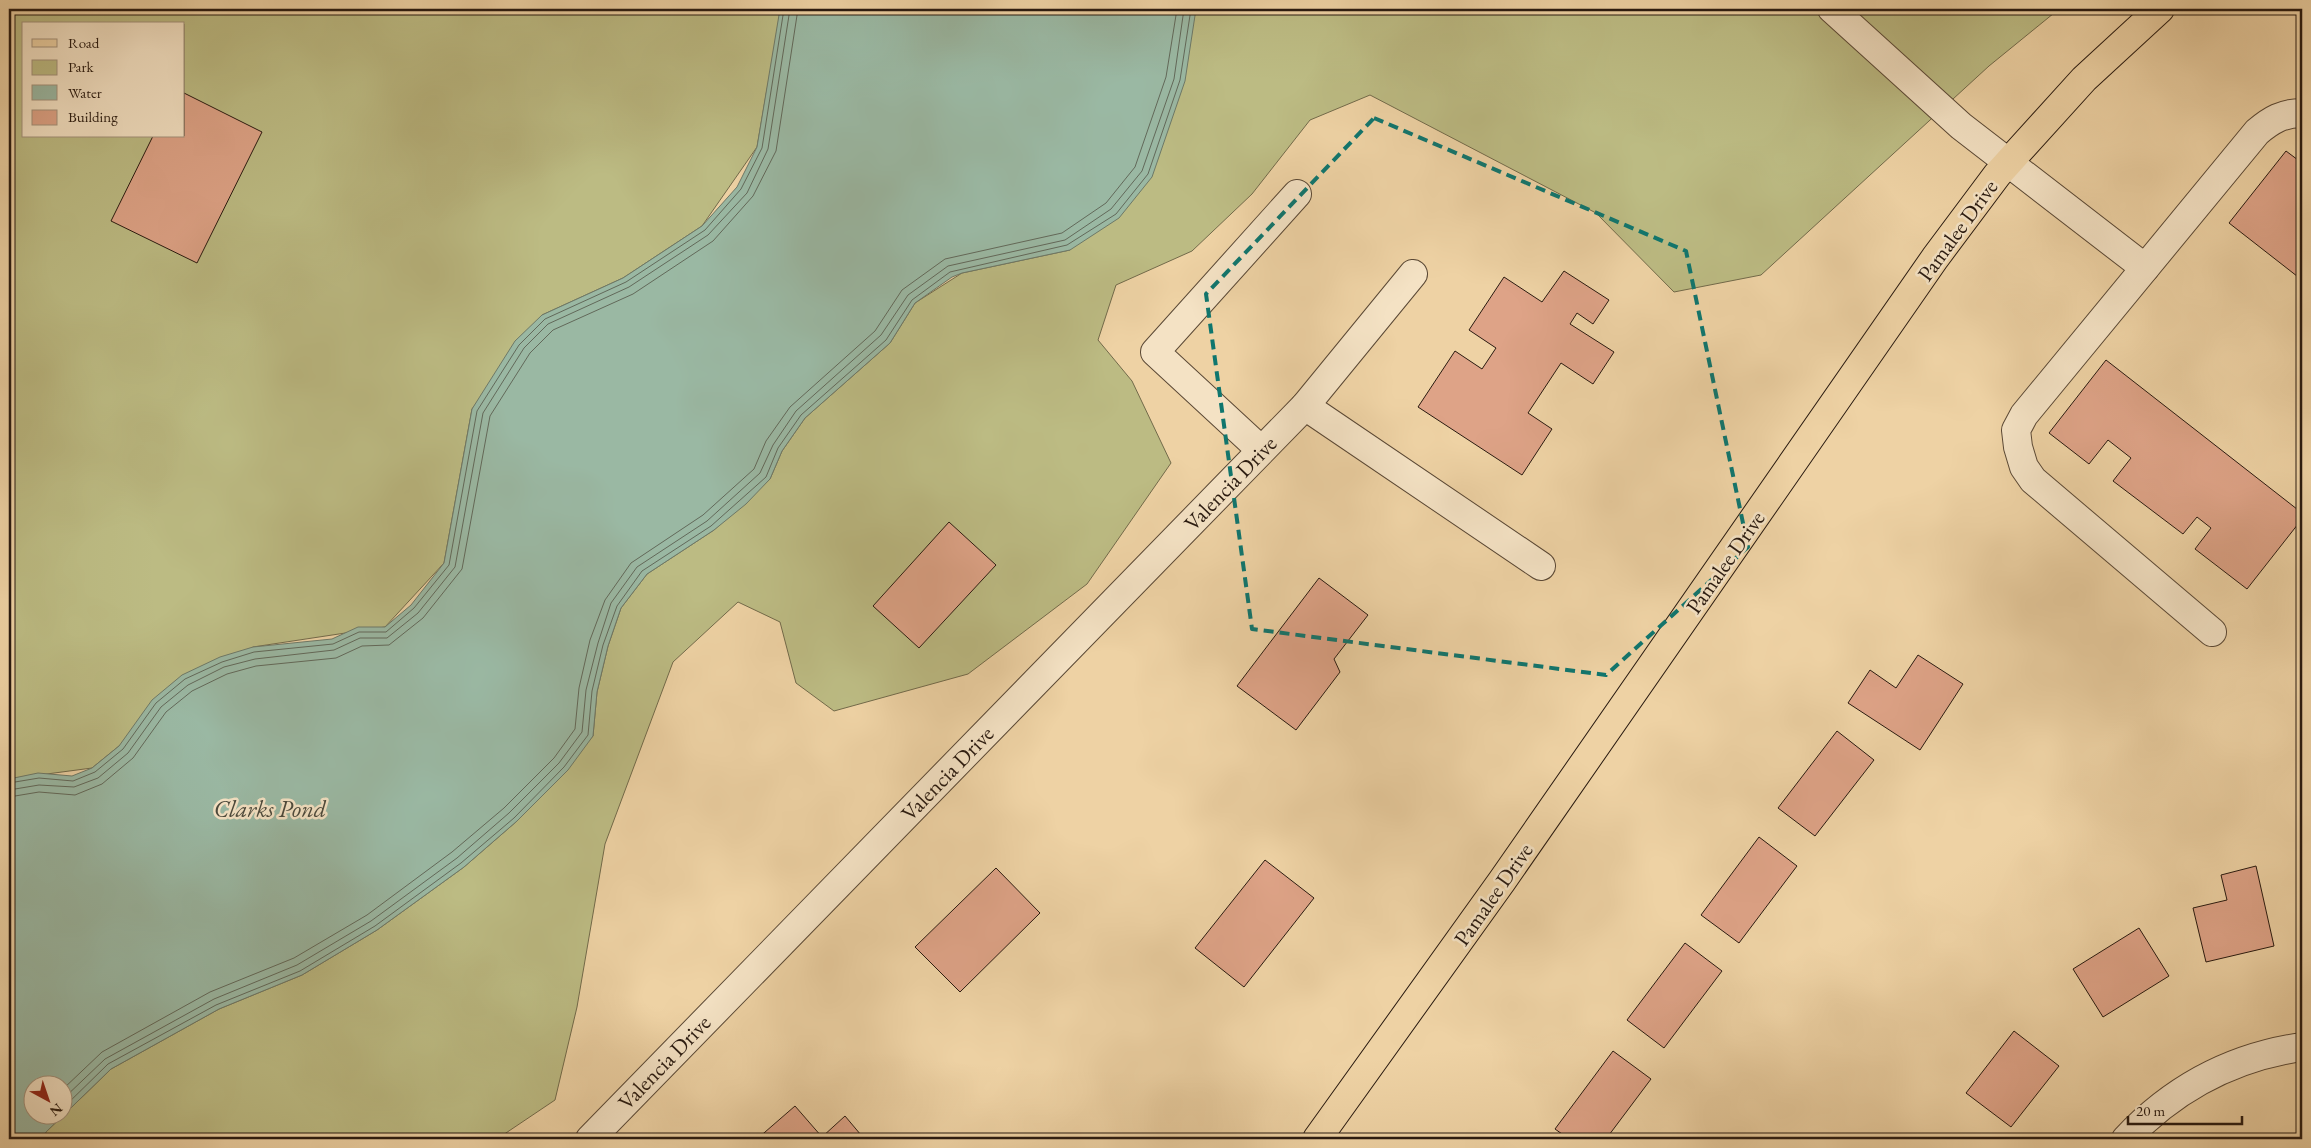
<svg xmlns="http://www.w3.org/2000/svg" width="2311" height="1148" font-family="'EB Garamond',serif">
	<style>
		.green { fill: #bcbb83; stroke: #726a4a; fill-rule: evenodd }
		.water { fill: #9ab8a3; stroke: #6d7968; fill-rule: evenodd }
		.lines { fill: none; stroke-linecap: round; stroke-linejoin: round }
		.shore { stroke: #62695a; stroke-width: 1 }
		.building { fill: #dea387; stroke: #291a10 }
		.minor-casing { stroke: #5a4835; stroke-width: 30 }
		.major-casing { stroke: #291a10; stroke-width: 30 }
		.minor { stroke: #f4e2c4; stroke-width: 28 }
		.major { stroke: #eed2a4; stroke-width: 28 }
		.marked { fill: none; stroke: #0f766e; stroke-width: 4; stroke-dasharray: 10 6; stroke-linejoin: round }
		.labels { text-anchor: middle; stroke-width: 5; stroke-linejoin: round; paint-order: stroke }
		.street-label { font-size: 22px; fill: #291a10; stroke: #f4e2c4 }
		.water-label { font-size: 24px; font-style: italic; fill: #4b493c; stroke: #f4e2c4 }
	</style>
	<rect width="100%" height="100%" fill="#eed2a4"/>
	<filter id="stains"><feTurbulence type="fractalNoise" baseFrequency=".004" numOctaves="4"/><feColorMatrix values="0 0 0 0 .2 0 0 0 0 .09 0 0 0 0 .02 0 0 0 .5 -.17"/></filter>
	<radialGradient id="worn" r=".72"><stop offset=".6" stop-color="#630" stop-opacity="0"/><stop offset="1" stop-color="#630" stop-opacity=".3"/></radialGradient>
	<g class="green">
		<path d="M9,9H790L767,89L757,147L702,226L623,278L542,315L472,409L444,563L385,627L253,647L119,746L92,768L9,779ZM24,24H184V136H24Z"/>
		<path d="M1190,9H2059L1989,66L1761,275L1674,292L1596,213L1370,95L1310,120L1252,194L1192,251L1116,285L1098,340L1132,381L1171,463L1087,584L968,674L834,711L796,683L780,622L738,602L673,662L605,844L577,1007L555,1100L497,1139H42L46,1132L111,1069L219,1009L302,975L377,930L464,867L517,821L593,736L597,692L608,646L621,608L647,574L714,530L770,479L782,451L805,418L890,343L915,303L962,273L1070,250Z"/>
	</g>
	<path class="water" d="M780,9H1196L1185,81L1152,177L1119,218L1070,250L962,273L952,277L915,303L890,343L805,418L782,451L770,479L746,504L714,530L647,574L621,608L608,646L597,692L593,736L568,770L517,821L464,867L377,930L302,975L219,1009L111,1069L46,1132L42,1139H9V779L38,773L72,776L92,768L119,746L152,700L182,675L220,657L253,647L332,639L358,627H385L411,605L444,563L472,409L515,341L542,315L623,278L702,226L737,187L757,147ZM32,1086H62V1116H32Z"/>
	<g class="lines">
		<g class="shore">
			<path d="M9,783L39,778L73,781L95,772L123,749L156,703L185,679L222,662L254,652L333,644L359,632H386L414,608L449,565L477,411L519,345L545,319L626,282L705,230L741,189L762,148L784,9"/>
			<path d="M9,790L39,785L74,787L98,778L128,753L161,707L188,685L224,667L255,659L334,650L360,638H387L418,613L455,567L483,413L524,348L548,324L629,287L708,235L747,193L768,149L790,9"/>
			<path d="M9,797L39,792L75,795L102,784L133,758L166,712L192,691L227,674L256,666L336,658L362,646L389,645L423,618L462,569L490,416L530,353L553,330L633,294L713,241L753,196L776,151L798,9"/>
			<path d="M62,1090L102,1052L210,992L294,958L367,915L452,852L504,808L554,758L575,729L579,688L590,640L605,600L631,563L703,515L754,469L766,441L790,407L875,331L902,290L945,259L1062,233L1106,203L1135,167L1166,77L1177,9"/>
			<path d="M62,1100L105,1059L214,999L297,965L371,921L457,858L509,813L559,763L582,732L586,690L598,643L611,603L637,567L707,521L760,473L773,445L796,411L881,335L908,295L948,266L1065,240L1111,209L1142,171L1174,79L1184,9"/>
			<path d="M62,1109L108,1064L216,1005L300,971L375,926L461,863L514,818L564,767L588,735L592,691L603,645L617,606L642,571L711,526L766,477L778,448L801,415L886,340L912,300L950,272L1067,245L1116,214L1148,174L1180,80L1191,9"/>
		</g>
	</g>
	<g class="building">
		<path d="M184,93L262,132L197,263L111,221L153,136H184Z"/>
		<path d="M2286,151L2302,163V280L2229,223Z"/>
		<path d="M1564,271L1609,300L1593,324L1577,313L1570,324L1614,352L1593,384L1561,363L1528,413L1552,429L1522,475L1418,407L1455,351L1482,369L1496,348L1469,330L1504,277L1542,302Z"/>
		<path d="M2106,360L2302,513V519L2247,589L2195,549L2211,528L2197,517L2183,534L2113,481L2131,458L2108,440L2089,464L2049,433Z"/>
		<path d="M949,522L996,565L919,648L873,606Z"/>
		<path d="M1319,578L1368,615L1334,659L1340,672L1296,730L1237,686Z"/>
		<path d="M1918,655L1963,684L1920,750L1848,703L1870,670L1896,688Z"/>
		<path d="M1837,731L1874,760L1815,836L1778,808Z"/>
		<path d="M1759,837L1797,866L1739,943L1701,915Z"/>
		<path d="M1265,860L1314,898L1244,987L1195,948Z"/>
		<path d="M2256,866L2274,946L2206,962L2193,908L2227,900L2221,875Z"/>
		<path d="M996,868L1040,913L960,992L915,947Z"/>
		<path d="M2139,928L2169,976L2103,1017L2073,969Z"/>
		<path d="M1685,943L1722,971L1664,1048L1627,1020Z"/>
		<path d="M2014,1031L2059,1066L2011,1127L1966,1093Z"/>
		<path d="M1613,1051L1651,1079L1606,1139H1569L1555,1129Z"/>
		<path d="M795,1106L822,1137L845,1116L861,1135L856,1139H757Z"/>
	</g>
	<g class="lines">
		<g class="minor-casing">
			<g id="minor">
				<path d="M1832,9L1961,126L2145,268"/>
				<path d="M1305,406L1541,566"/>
				<path d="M1261,450L1155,352L1297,194"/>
				<path d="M2212,632L2033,480L2024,467L2018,447L2016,430L2024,415L2257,132C2271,120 2283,113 2302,113"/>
				<path d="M590,1139L1305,406L1413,274"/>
				<path d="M2126,1139C2174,1088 2233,1057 2302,1047"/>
			</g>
		</g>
		<g class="major-casing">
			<path id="major" d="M1317,1139L1502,881L1935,258L1997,175L2084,79L2160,9"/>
		</g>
		<use href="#minor" class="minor"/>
		<use href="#major" class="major"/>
	</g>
	<path class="marked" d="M1374,118L1686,251L1748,547L1606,675L1252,629L1206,294Z"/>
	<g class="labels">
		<g class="street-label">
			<text transform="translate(1957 230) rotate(-54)" y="8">Pamalee Drive</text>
			<text transform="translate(1230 483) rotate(-46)" y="8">Valencia Drive</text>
			<text transform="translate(1725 562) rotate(-55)" y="8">Pamalee Drive</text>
			<text transform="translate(947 773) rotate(-46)" y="8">Valencia Drive</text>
			<text transform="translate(1493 894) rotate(-55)" y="8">Pamalee Drive</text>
			<text transform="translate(664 1062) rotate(-46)" y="8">Valencia Drive</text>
		</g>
		<g class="water-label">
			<text x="270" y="817">Clarks Pond</text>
		</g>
	</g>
	<rect width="2311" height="1148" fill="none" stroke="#eed2a4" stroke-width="30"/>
	<rect x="10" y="10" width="2291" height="1128" fill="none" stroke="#291a10" stroke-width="2.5"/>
	<rect x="15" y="15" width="2281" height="1118" fill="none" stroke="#291a10"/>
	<rect x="22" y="22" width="162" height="115" fill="#f4e2c4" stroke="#a3927c"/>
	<rect x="32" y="39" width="25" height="8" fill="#eed2a4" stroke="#a3927c"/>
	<text x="68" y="48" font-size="15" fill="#291a10">Road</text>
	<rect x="32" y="60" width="25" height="15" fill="#bcbb83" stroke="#a3927c"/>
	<text x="68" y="72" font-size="15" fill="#291a10">Park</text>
	<rect x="32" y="85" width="25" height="15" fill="#9ab8a3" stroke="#a3927c"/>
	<text x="68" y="98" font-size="15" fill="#291a10">Water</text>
	<rect x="32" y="110" width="25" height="15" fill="#dea387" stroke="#a3927c"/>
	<text x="68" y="122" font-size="15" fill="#291a10">Building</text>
	<g transform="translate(48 1100) rotate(140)"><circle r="24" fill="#f4e2c4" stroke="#a3927c"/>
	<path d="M0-4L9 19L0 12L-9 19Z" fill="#8f2418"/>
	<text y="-8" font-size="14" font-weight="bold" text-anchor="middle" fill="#291a10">N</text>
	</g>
	<path d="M2128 1116v8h114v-8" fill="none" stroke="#291a10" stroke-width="2.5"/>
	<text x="2136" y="1116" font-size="15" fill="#291a10" stroke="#f4e2c4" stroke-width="4" paint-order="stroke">20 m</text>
	<rect width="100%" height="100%" filter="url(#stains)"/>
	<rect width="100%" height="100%" fill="url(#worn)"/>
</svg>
